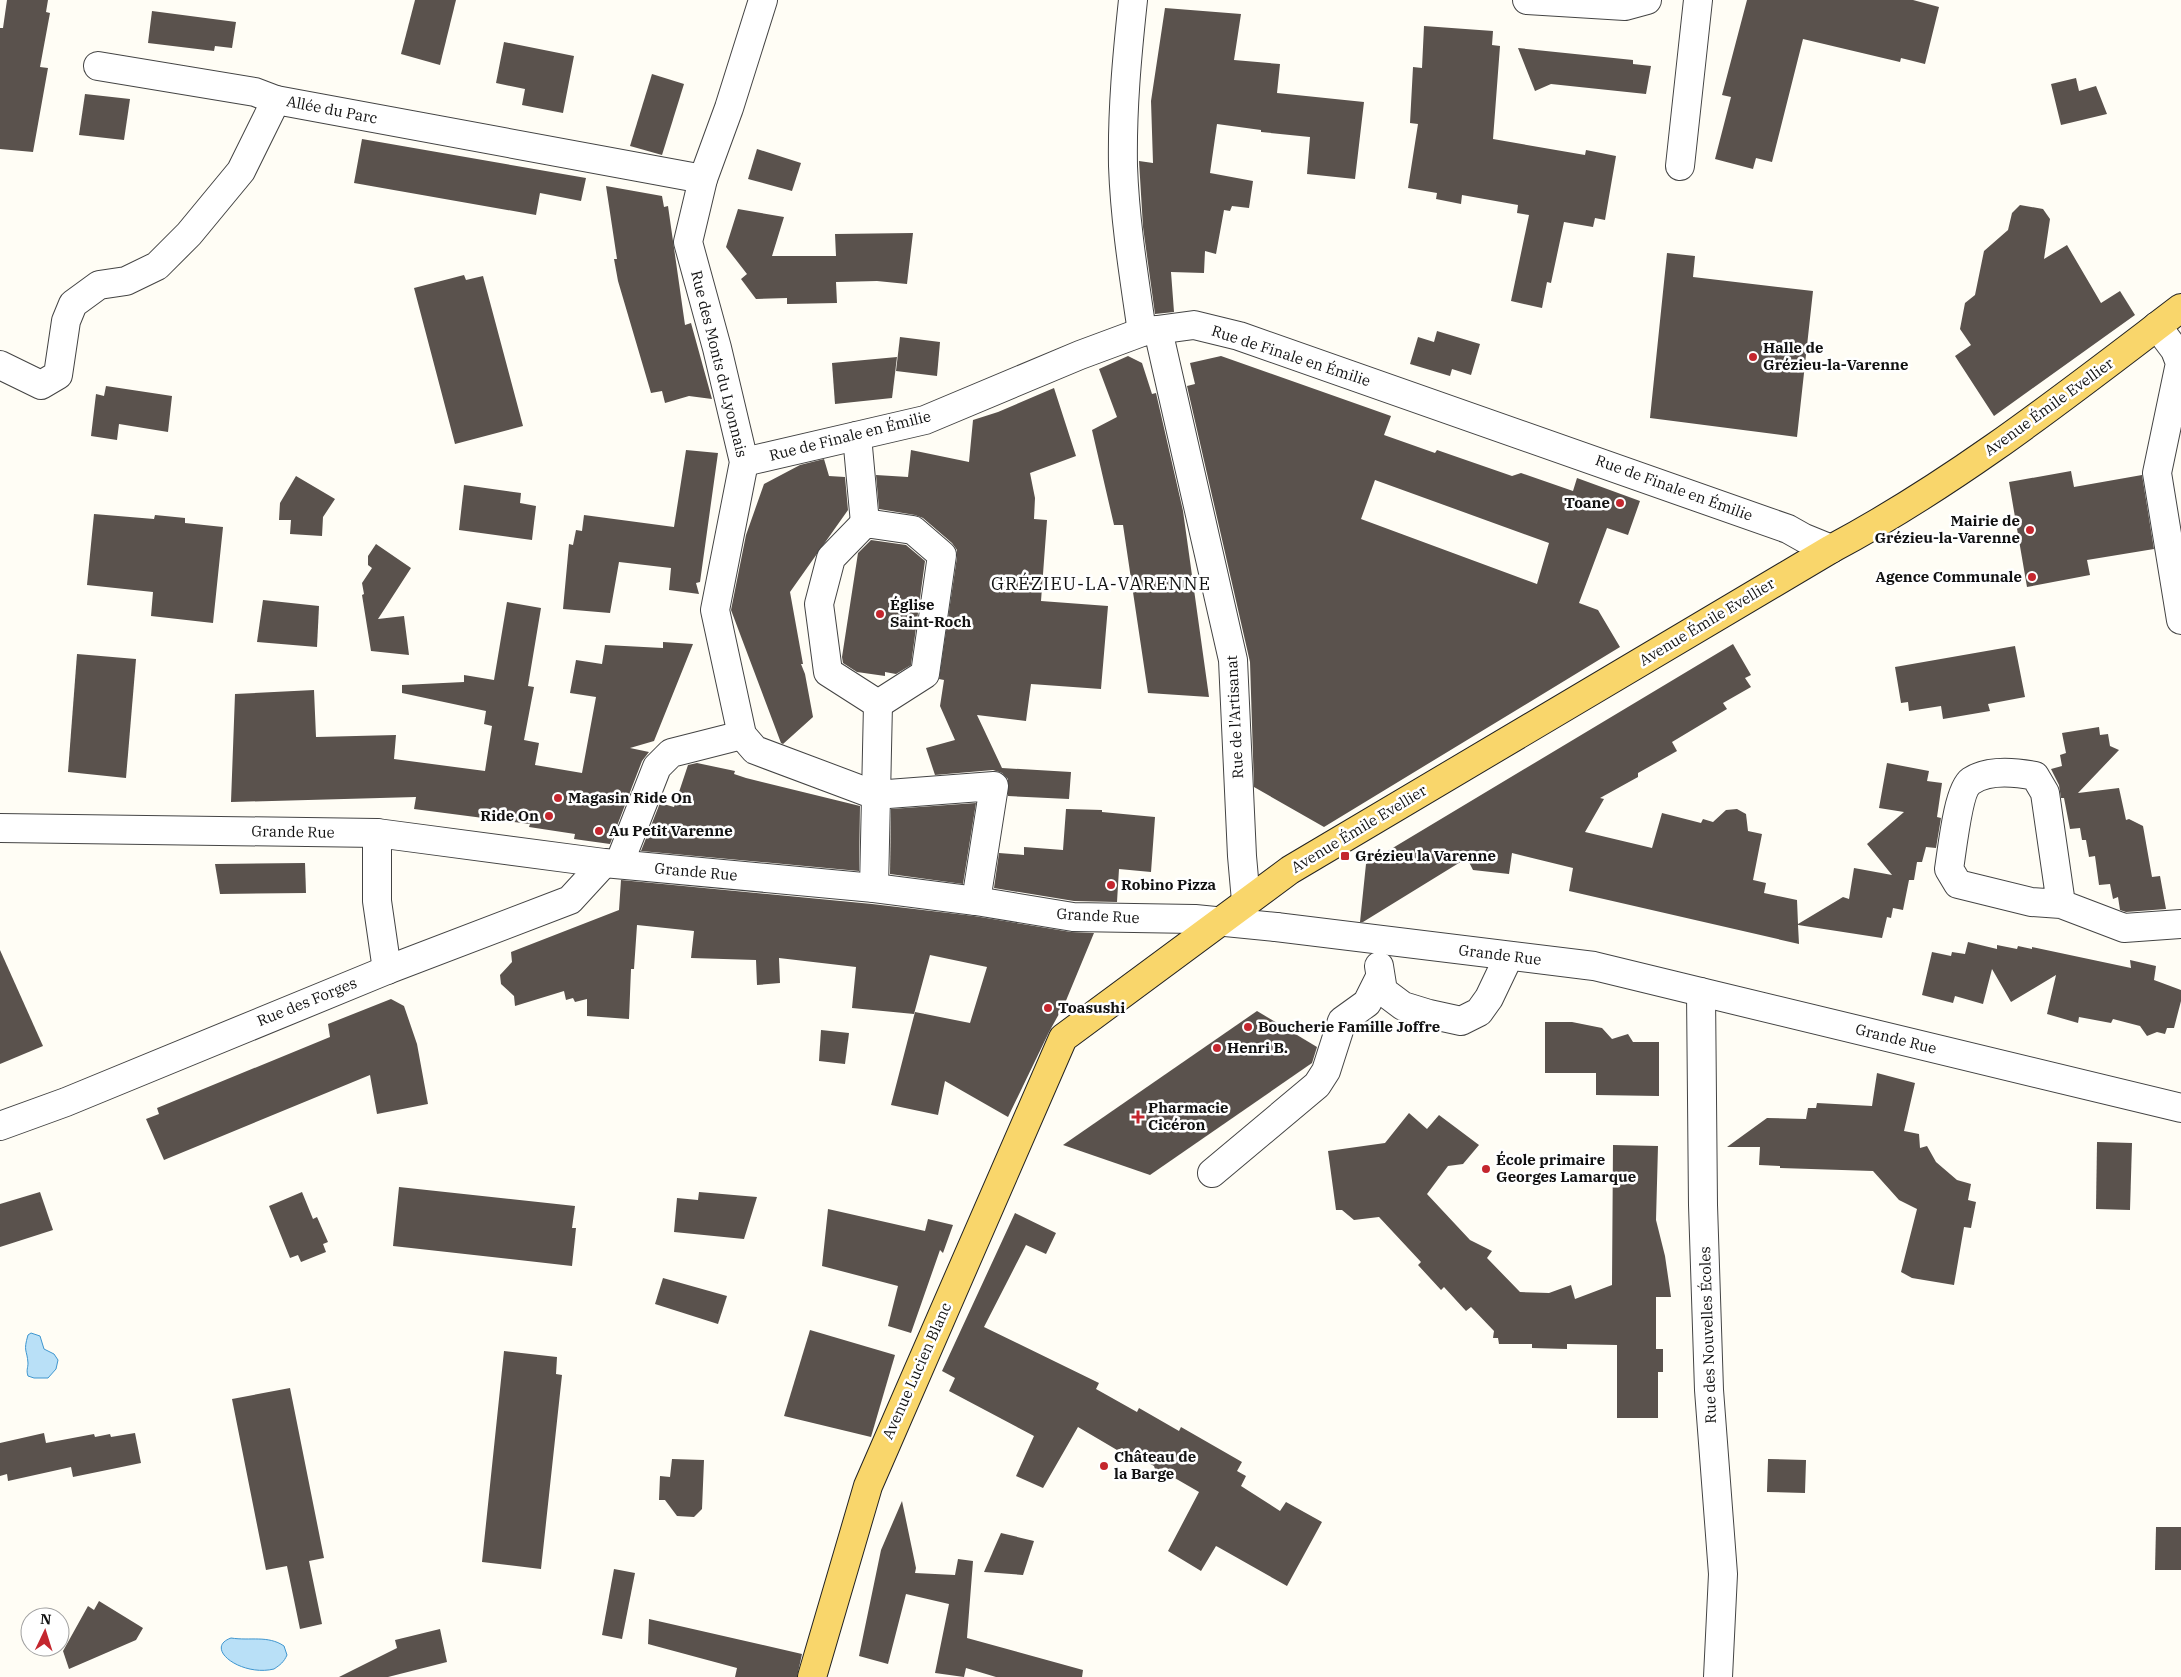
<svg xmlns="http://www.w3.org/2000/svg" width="2181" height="1677" font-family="'IBM Plex Serif',serif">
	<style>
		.water { fill: #b9e0f7; stroke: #3f96cf }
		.building { fill: #5a524d; fill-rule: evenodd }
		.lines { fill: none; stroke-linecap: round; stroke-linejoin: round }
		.minor-casing { stroke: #444; stroke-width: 30 }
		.tertiary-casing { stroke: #444; stroke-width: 30 }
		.primary-casing { stroke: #222; stroke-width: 30 }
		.minor { stroke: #fff; stroke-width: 28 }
		.tertiary { stroke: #fff; stroke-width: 28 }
		.primary { stroke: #f9d66b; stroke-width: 28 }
		.poi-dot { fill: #c4262e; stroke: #fff; stroke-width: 2 }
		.labels { text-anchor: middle; stroke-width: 5; stroke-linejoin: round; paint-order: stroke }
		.street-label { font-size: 15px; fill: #111; stroke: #fff }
		.poi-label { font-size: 15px; font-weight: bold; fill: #111; stroke: #fff; text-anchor: start }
		.quarter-label { font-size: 18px; letter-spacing: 1px; fill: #111; stroke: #fff }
	</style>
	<rect width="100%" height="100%" fill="#fffdf5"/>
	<g class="water">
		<path d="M31,1333L40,1336L44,1349L54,1354L58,1360L56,1369L48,1378H34L28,1376C26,1370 28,1368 28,1363C27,1349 23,1352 28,1335Z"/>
		<path d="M231,1638C250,1641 268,1635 284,1646L287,1655C284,1662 280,1665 274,1669C241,1677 203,1648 231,1638Z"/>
	</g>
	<g class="building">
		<path d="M7,0H48L46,12L50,13L40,67L48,68L33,152L0,149V28H3Z"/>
		<path d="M415,0H456L440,65L401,54Z"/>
		<path d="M1747,0H1913L1939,7L1925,64L1901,58L1900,62L1803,39L1772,162L1756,158L1753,169L1715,159L1731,97L1722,95Z"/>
		<path d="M1165,8L1241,14L1234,60L1280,64L1277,93L1364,102L1355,179L1307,174L1310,137L1261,132V130L1217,124L1210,173L1253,181L1249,208L1232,206L1230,211L1224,210L1216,254L1205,251L1204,273L1171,272L1174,312L1155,314L1143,227L1139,161L1153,163L1151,101Z"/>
		<path d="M152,11L236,22L232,48L215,46L214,51L148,43Z"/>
		<path d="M1424,26L1493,31L1492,45L1500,46L1493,139L1585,155L1586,150L1616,156L1605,220L1595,218L1593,227L1564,222L1551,283L1547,282L1542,308L1511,301L1529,215L1517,213L1518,205L1462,195L1461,204L1436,199L1437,193L1408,188L1418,124L1410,123L1413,67L1422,68Z"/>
		<path d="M504,42L574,56L563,113L522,105L525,89L496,83Z"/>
		<path d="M1518,48L1633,60V64L1651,66L1646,94L1551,84L1535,91Z"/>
		<path d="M652,74L684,84L662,155L630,146Z"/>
		<path d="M2076,78L2079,91L2096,86L2107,114L2061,125L2051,84Z"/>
		<path d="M85,94L130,99L124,140L79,135Z"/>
		<path d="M362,139L586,178L581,201L540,193L536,215L354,183Z"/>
		<path d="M757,149L801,163L792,191L748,179Z"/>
		<path d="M606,186L662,196L664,207L668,206L685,325L691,323L712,399L689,396L665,403L662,391L651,393L618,281L614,259H617Z"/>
		<path d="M2020,205L2043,209L2050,219L2044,259L2067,245L2101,303L2120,291L2135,315L1994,416L1955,356L1971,345L1960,329L1965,303L1975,295L1984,251L2008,230L2012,213Z"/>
		<path d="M738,209L784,217L772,256H836L835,234L913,233L907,284L877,281L836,282L837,303L787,304V298L756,299L741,279L747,274L726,247Z"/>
		<path d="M1667,253L1695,256L1693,277L1813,291L1797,437L1650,418Z"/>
		<path d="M464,275L466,280L483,276L523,426L455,444L414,288Z"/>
		<path d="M1437,331L1480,344L1471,375L1452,369L1450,376L1410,364L1418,337L1434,342Z"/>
		<path d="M900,337L940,342L937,376L896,371Z"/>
		<path d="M1128,356L1142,363L1152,394L1156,393L1183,511L1209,697L1148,693L1123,525H1114L1092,430L1117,417L1099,369Z"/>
		<path d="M1221,356L1391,416L1384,435L1435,453L1437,450L1512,476L1521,473L1573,491L1577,478L1640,501L1628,535L1607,528L1579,603L1598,610L1620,647L1324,827L1254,787L1250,662L1187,386L1195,384L1190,363ZM1375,480L1549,543L1537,584L1361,519Z"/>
		<path d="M897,357L892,398L835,404L832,363Z"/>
		<path d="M106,386L172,396L168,432L119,424L117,440L91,436L96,394L104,396Z"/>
		<path d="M1054,388L1076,456L1030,473L1035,498L1034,519L1047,520L1041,601L1108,606L1101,689L1031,684L1026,721L977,715L1002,768L1071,772L1069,799L1008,796V779L1002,773L993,770L935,775L926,748L955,740L940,706L944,680L939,679L957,557V550L952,543L923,518L915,515L879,509L876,475L908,477L911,450L969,462L973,420L998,412Z"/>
		<path d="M686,450L718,453L700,582L696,583L699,594L669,590L671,568L619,562L610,613L563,609L569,544L573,545L576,530L582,531L584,515L674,527Z"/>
		<path d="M824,459L829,476L845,477L848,510L790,592L803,664H801L805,674L813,717L783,744L781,743L731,610L746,535L764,484L800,465Z"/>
		<path d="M2071,471L2074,487L2142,475L2154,549L2087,560L2090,575L2027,587L2009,482Z"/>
		<path d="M296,476L335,499L323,517L322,536L290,534L291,520H279L280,503Z"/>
		<path d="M464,485L521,493L520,503L536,506L532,540L459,530Z"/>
		<path d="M94,514L154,519L155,515L185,518V523L223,527L213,623L151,616L153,592L87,585Z"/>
		<path d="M871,540L906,545L925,561L911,665L896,674L885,672V676L857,672L843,663L842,657L858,553Z"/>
		<path d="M376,544L411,568L378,619L404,616L409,655L371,651L362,595L364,594L362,583L372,568L368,565V556Z"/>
		<path d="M263,600L319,606L317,647L257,642Z"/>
		<path d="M507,602L541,608L528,686L534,687L524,740L539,743L535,765L582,773L596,697L570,693L576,660L602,664L605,645L663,648V642L693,644L654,741L630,748L649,752L642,761L610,844L574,839L575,834L529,827L530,824L414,809L416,797L231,802L235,694L314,690L316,737L396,735L394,759L485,771L492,726L484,724L486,711L402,693V685L464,682V675L494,680Z"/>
		<path d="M1733,644L1751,675L1745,678L1751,687L1723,703L1727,709L1672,742L1677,751L1638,773V777L1600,798L1604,799L1585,832L1652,848L1662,813L1701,823L1703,819L1713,822L1726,810L1737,809L1746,814L1748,831L1762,834L1753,880L1766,883L1764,893L1797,900L1798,924L1843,897L1849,899L1854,868L1892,875L1867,844L1904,812L1879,808L1887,763L1929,771L1927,781L1942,783L1937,817L1941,818L1936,848L1926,847L1922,862H1917L1914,880H1909L1903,910L1893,908L1891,918L1887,917L1882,938L1798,925L1799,944L1569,891L1573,868L1512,853L1509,874L1473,870L1467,858L1363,922H1360L1366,864Z"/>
		<path d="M2015,646L2025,697L1988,704L1990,711L1943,719L1941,706L1909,711L1908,702L1901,703L1895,667Z"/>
		<path d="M77,654L136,659L126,778L68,772Z"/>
		<path d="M2099,727L2100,735L2108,734L2110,746L2119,750L2078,793L2119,788L2126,820L2129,819L2143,826L2152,877L2160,876L2166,909L2126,912L2120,910L2118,897L2113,899L2110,884L2099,885L2095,856L2089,857L2086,840H2082L2080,828L2070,829L2064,798H2061L2059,785L2051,769L2062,766L2060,755L2066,753L2062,733Z"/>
		<path d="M697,763L735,771L734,774L746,778L860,806L859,871L641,851L660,803L674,807L688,765Z"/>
		<path d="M976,803L963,884L890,874L891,809Z"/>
		<path d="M1066,809L1102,810V812L1155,817L1151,872L1119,869L1117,902L1074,901L994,888L999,853L1024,855V847L1063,850Z"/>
		<path d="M305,863L306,893L220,894L215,864Z"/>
		<path d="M621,880L872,904L974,916L1071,932L1094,933L1065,1003L1049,1032L1008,1117L945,1081L938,1115L891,1105L915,1012L970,1023L987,967L930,955L914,1014L852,1008L856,967L779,958L780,983L757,985L756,960L691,958L694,931L637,925L634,969H631L629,1019L587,1016V999L575,1002L573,998L566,1000L564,991L515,1006L514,996L501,984L500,975L512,962L511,952L619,910Z"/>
		<path d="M1968,942L1997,949V945L2017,949L2018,946L2032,949V947L2131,968L2130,960L2156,966L2154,980L2181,990V1001L2174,1028H2167L2165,1034L2157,1032L2147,1036L2140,1026L2113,1019L2111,1023L2079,1017L2078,1023L2047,1014L2056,975L2011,1002L1992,969L1983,1004L1955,996L1953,1003L1922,995L1932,952L1951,956L1952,952L1965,954Z"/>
		<path d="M0,950L43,1046L0,1064Z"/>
		<path d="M391,999L404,1006L417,1044L428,1104L377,1114L370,1075L164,1160L146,1119L159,1114L157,1108L330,1037L328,1024Z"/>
		<path d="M1257,1011L1317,1047L1312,1063L1150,1175L1063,1145Z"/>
		<path d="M1545,1022H1572L1602,1028L1612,1039L1628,1034L1633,1042H1659V1096L1596,1095V1073H1545Z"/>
		<path d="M821,1030L849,1033L845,1064L819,1061Z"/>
		<path d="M1877,1073L1915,1083L1904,1131L1919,1134L1920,1148L1927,1146L1936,1162L1957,1180L1971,1184L1968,1200L1976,1202L1971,1228L1964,1227L1954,1285L1912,1278L1901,1272L1917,1209L1899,1200L1873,1171L1780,1168V1166L1759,1165L1760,1147H1727L1767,1118L1806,1119L1808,1108H1816L1817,1103L1872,1106Z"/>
		<path d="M1409,1113L1427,1129L1439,1115L1479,1145L1463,1164L1448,1166L1427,1194L1470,1240L1492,1251L1487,1258L1520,1292L1549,1293L1571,1285L1575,1299L1612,1285L1613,1145L1658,1146L1656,1220L1665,1256L1671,1297H1656V1349H1663V1372H1658V1418H1617V1345L1567,1344V1349L1532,1348V1344H1499L1498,1338H1493L1494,1331L1471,1307L1466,1311L1444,1287L1441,1290L1418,1265L1421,1262L1379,1217L1354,1220L1342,1210H1336L1328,1151L1385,1143Z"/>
		<path d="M2097,1142L2132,1143L2130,1210L2096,1209Z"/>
		<path d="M399,1187L575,1206L572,1228H576L572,1266L393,1246Z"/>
		<path d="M40,1192L53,1230L0,1247V1204Z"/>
		<path d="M302,1192L313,1219L317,1217L328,1242L323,1244L326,1252L301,1262L298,1255L290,1258L269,1206Z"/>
		<path d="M699,1192L757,1197L744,1239L674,1232L677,1198L698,1200Z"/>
		<path d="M828,1209L925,1231L928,1219L953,1225L943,1253L940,1250L911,1333L888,1326L898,1286L822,1266Z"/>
		<path d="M1015,1213L1056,1233L1046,1254L1026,1245L984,1327L1099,1383L1096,1389L1137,1412L1139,1408L1179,1431L1181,1427L1242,1462L1237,1471L1246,1476L1241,1486L1280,1511L1286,1502L1322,1522L1287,1586L1218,1547L1216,1546L1201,1571L1168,1551L1199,1492L1173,1477L1167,1479L1156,1472L1154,1466L1122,1448L1117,1450L1078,1427L1043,1488L1016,1476L1034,1436L949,1391L955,1378L942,1371Z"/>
		<path d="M663,1278L727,1296L718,1324L655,1304Z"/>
		<path d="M810,1330L895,1355L871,1437L784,1416Z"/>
		<path d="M504,1351L557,1357L556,1374L562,1375L541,1569L482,1562Z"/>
		<path d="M290,1388L324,1558L309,1561L322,1624L300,1629L287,1566L266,1570L232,1399Z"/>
		<path d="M44,1433L46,1443L94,1434L95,1437L110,1434L111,1437L135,1433L141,1463L73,1477L71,1467L8,1481L7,1474L0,1476V1443Z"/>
		<path d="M672,1459L704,1460L702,1509L694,1517L677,1516L665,1500H659L660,1476L670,1477Z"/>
		<path d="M1768,1459L1806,1460L1805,1493L1767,1492Z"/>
		<path d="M902,1501L916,1568L915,1573L955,1575L958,1559L973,1561L967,1638L1083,1670L1082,1677H996L966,1668L964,1677L935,1673L949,1604L906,1594L888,1664L859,1656L881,1550Z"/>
		<path d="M2156,1527H2181V1570H2155Z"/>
		<path d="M1001,1533L1034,1541L1023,1575L984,1572Z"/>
		<path d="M614,1569L635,1573L622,1639L602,1635Z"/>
		<path d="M99,1601L143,1628L136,1640L69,1669L63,1651L88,1606L94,1610Z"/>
		<path d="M649,1619L802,1654L797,1677H735L737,1668L648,1644Z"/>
		<path d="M440,1629L447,1662L388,1677H339L397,1648L395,1640Z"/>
	</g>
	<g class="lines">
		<g class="minor-casing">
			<g id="minor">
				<path d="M763,0L729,108L703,179L688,242L717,348L744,462L715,610L742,735L755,750L875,795L994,786L976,901"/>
				<path d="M1133,0C1127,56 1122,110 1123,166C1125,222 1134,277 1142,332"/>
				<path d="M1527,0L1625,6L1647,0"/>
				<path d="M98,66L255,92L276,100"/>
				<path d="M1680,166L1698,0"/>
				<path d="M2157,326L2175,350L2180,363L2157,473L2181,620"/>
				<path d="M1158,330L1233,660L1242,856L1246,901"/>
				<path d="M0,365L41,385L58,375L66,321L73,304L99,285L126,281L157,266L189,234L241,171L276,100L703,179"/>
				<path d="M857,436L865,523"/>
				<path d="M744,462L925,420L1080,355L1142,332L1194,325L1239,336L1788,529L1804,538L1831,549"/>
				<path d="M865,523L913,530L942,555L925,674L878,704L828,672L819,604L831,558Z"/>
				<path d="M619,864L657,767L671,753L742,735"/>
				<path d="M874,888L878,704"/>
				<path d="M2061,904L2045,793L2035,776C2015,772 1989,769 1971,781C1958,790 1952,851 1949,869L1958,884L2031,902L2061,904L2124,928L2181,924"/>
				<path d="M1276,927L1594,966L1701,992L1703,1205L1709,1390L1723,1574L1718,1677"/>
				<path d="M1379,966L1383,991L1403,1006L1429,1014L1461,1021L1479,1012L1489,998L1509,956"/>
				<path d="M1212,1173L1317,1085L1326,1071L1342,1021L1367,1003L1380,977"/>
			</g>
		</g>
		<g class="tertiary-casing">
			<g id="tertiary">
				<path d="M0,828L377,833L604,863L874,888L976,901L1073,917L1195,919L1276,927"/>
				<path d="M377,833V901L387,970"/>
				<path d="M1701,992L2181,1108"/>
				<path d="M0,1126L66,1102L387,970L570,900L604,863"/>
			</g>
		</g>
		<g class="primary-casing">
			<path id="primary" d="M812,1677L868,1486L1063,1038L1290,870L1831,549C1957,482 2068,394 2181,308"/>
		</g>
		<use href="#minor" class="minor"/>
		<use href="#tertiary" class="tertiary"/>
		<use href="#primary" class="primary"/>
	</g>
	<g class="poi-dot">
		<circle cx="1753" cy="357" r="5"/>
		<circle cx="1620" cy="503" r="5"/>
		<circle cx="2030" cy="530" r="5"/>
		<circle cx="2032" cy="577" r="5"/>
		<circle cx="880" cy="614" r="5"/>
		<circle cx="558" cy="798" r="5"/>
		<circle cx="549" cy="816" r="5"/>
		<circle cx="599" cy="831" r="5"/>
		<rect x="1340" y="851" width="10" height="10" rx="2.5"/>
		<circle cx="1111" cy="885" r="5"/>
		<circle cx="1048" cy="1008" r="5"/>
		<circle cx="1248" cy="1027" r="5"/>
		<circle cx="1217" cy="1048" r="5"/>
		<path d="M1135.5 1109.5h5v5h5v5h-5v5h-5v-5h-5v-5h5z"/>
		<circle cx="1486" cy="1169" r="5"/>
		<circle cx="1104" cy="1466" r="5"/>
	</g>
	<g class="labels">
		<g class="street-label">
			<text transform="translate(332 110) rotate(11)" y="5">Allée du Parc</text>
			<text transform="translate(1291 356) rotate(18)" y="5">Rue de Finale en Émilie</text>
			<text transform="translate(719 364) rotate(76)" y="5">Rue des Monts du Lyonnais</text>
			<text transform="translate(2049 407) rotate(-36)" y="5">Avenue Émile Evellier</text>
			<text transform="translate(850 436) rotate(-14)" y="5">Rue de Finale en Émilie</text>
			<text transform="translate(1674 488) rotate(20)" y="5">Rue de Finale en Émilie</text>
			<text transform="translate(1707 622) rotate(-31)" y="5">Avenue Émile Evellier</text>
			<text transform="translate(1235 717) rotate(-93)" y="5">Rue de l'Artisanat</text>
			<text transform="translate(1359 829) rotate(-31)" y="5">Avenue Émile Evellier</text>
			<text transform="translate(293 832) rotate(1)" y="5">Grande Rue</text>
			<text transform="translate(696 872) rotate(5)" y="5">Grande Rue</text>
			<text transform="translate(1098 916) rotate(3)" y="5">Grande Rue</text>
			<text transform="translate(1500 955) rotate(7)" y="5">Grande Rue</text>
			<text transform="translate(307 1002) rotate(-22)" y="5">Rue des Forges</text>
			<text transform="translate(1896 1039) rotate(14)" y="5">Grande Rue</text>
			<text transform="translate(1708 1335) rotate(-92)" y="5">Rue des Nouvelles Écoles</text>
			<text transform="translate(917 1371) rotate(-66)" y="5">Avenue Lucien Blanc</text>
		</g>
		<g class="poi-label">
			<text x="1763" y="353">Halle de<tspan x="1763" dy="17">Grézieu-la-Varenne</tspan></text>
			<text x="1610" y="508" text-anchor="end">Toane</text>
			<text x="2020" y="526" text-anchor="end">Mairie de<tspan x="2020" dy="17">Grézieu-la-Varenne</tspan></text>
			<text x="2022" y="582" text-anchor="end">Agence Communale</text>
			<text x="890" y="610">Église<tspan x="890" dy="17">Saint-Roch</tspan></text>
			<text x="568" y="803">Magasin Ride On</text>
			<text x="539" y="821" text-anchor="end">Ride On</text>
			<text x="609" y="836">Au Petit Varenne</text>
			<text x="1355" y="861">Grézieu la Varenne</text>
			<text x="1121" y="890">Robino Pizza</text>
			<text x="1058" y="1013">Toasushi</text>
			<text x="1258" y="1032">Boucherie Famille Joffre</text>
			<text x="1227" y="1053">Henri B.</text>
			<text x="1148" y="1113">Pharmacie<tspan x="1148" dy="17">Cicéron</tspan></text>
			<text x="1496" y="1165">École primaire<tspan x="1496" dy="17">Georges Lamarque</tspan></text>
			<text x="1114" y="1462">Château de<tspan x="1114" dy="17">la Barge</tspan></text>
		</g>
		<g class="quarter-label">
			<text x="1101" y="590">GRÉZIEU-LA-VARENNE</text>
		</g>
	</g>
	<g transform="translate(45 1632) rotate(4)"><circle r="24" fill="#ffffff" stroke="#a0a0a0"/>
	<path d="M0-4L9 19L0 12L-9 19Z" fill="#c4262e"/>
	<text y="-8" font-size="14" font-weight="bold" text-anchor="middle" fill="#111111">N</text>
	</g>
</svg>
